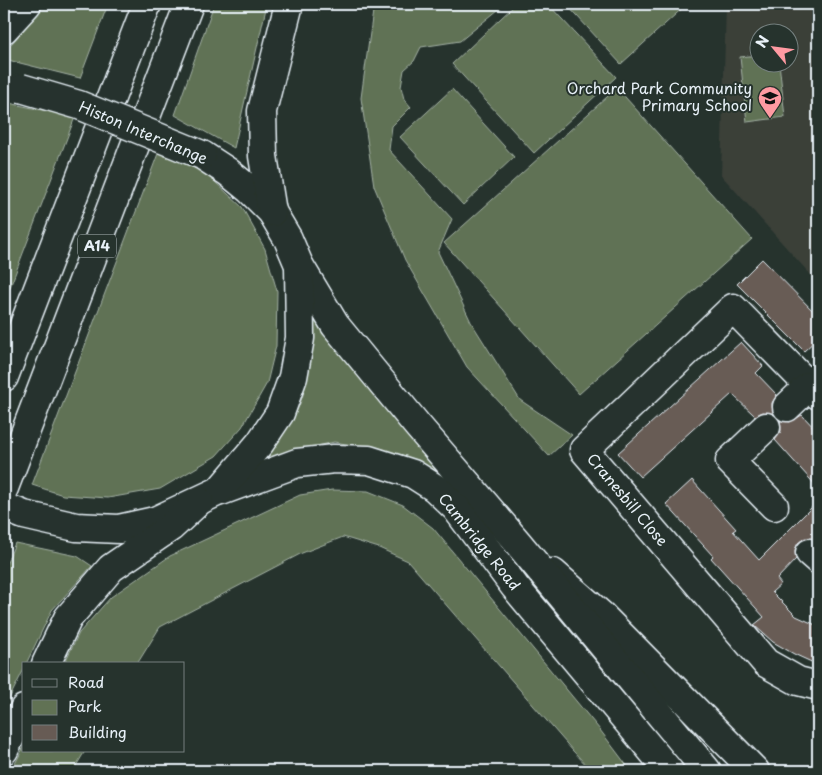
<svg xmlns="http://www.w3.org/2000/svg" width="822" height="775" font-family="'Playpen Sans',sans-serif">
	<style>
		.built { fill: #3a3f39; fill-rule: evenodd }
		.green { fill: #617254; stroke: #a4b2a6 }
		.building { fill: #675b54; stroke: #e8f1f8 }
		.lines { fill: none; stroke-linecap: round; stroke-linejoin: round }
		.minor-casing { stroke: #e8f1f8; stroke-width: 31 }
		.major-casing { stroke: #e8f1f8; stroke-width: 31 }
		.highway-casing { stroke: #e8f1f8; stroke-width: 31 }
		.minor { stroke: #26332d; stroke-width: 28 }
		.major { stroke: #26332d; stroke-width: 28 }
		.highway { stroke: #26332d; stroke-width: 28 }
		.major-bridge-casing { stroke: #e8f1f8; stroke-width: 31; stroke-linecap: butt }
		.major-bridge { stroke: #26332d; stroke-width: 28 }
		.labels { text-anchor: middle; stroke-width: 4; stroke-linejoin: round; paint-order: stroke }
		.shield { fill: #26332d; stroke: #aeb8bb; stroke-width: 1 }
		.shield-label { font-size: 14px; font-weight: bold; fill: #e8f1f8 }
		.poi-label { font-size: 15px; fill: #e8f1f8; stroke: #26332d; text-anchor: end }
		.street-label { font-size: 15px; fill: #e8f1f8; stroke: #26332d }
	</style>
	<rect width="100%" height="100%" fill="#26332d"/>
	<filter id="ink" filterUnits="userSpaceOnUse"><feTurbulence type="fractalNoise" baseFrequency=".02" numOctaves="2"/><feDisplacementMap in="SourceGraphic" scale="10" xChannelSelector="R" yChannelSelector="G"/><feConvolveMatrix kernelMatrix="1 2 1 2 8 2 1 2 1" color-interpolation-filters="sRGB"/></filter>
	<g filter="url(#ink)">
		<path class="built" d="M726,4H818V283L721,175ZM760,32H790V62H760Z"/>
		<g class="green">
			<path d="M42,4H108L80,78L4,59V52L20,34Z"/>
			<path d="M214,4H267L234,148L175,115Z"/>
			<path d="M374,4L504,5L460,41L421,47L414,61L404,70L401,87L404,99L411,107L392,126L389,150L452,219L438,252L471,322L520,400L572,435L549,456L467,367L405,260L374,186L361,98Z"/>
			<path d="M516,4H548L616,77L534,153L452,64Z"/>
			<path d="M566,4H687L621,64Z"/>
			<path d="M759,55L760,62L779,63L785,117L747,122L740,57Z"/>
			<path d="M617,88L752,239L579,394L444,243Z"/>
			<path d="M452,89L514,157L463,205L400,137Z"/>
			<path d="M4,102L75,117L4,303Z"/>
			<path d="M159,151L200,168L242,207L265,249L277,291L276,346L267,383L242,427L216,456L160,489L108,498L63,495L32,485Z"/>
			<path d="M315,318L457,489L433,472L389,451L334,442L301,450L257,467C269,451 282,436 292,420C310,390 310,354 311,321Z"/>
			<path d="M332,490L368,491L403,505L433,528L600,730L631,771H592L573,751L408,561L379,548L343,537L302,553L160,627L137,664H64L79,633L111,597L170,556L300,495Z"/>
			<path d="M15,543L77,556L92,566L52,610L26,664H24V669L4,709V570Z"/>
			<path d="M24,747V751H85L73,771H11Z"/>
		</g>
		<g class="building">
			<path d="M762,259L818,316V338L804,351L737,284Z"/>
			<path d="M741,342L763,366L756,373L777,395L772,403L773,414L763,412L755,416L732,394L640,477L618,453Z"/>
			<path d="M802,415L818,432V488L775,440L781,431L780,420L790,422Z"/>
			<path d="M692,480L736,529L733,531L759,560L818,501V537L816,539L805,538L798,543L795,550L796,559L777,579L781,584L772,592L796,616L818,626V665L794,654L773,642L755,626L754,625L764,617L711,558L713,556L666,504Z"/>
		</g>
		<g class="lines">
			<g class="minor-casing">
				<g id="minor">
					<path d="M818,395L733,308L584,450L766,663L798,681L818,686"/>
					<path d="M787,407L809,386"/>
					<path d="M766,427L730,461L774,506"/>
					<path d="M810,553L818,560"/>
					<path d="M553,573L601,615L755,771"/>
				</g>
			</g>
			<g class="major-casing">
				<g id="major">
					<path d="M299,265L335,325L417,425L518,543L707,771"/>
					<path d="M221,491L297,463L334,459L369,460L413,474L435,488L456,508L515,587L669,771"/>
					<path d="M4,507L24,515L76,527L119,529L155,521L219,491L260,443L280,413L293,377L300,338L299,265L288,239L272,212L250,190L228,172L202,155"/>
				</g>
			</g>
			<g class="highway-casing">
				<g id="highway">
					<path d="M4,29L27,4"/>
					<path d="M272,212L263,156L262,111L289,4"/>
					<path d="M4,377L147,4"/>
					<path d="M4,488L189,4"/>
					<path d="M46,664L68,618L111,568L171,527L199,501"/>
					<path d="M4,750L24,709"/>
				</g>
			</g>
			<use href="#minor" class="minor"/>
			<use href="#major" class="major"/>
			<use href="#highway" class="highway"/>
			<g class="major-bridge-casing">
				<path id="major-bridge" d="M21,88L79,105L202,155"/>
			</g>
			<use href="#major-bridge" class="major-bridge"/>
		</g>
	</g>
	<defs>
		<g id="school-pin" transform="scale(1.25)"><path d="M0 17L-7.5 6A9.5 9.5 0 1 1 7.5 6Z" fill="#ff9aa2" stroke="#26332d"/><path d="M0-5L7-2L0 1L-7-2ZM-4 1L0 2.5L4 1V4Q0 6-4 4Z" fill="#111"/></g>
	</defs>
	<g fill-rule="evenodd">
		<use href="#school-pin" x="770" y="98"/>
	</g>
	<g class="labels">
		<rect class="shield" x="78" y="234.5" width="38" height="23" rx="4"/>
		<g class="shield-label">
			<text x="97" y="251">A14</text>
		</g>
		<g class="poi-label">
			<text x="752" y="94">Orchard Park Community<tspan x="752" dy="17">Primary School</tspan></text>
		</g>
		<g class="street-label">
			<text transform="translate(143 133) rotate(23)" y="5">Histon Interchange</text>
			<text transform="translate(627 500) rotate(50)" y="5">Cranesbill Close</text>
			<text transform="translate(479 542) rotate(51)" y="5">Cambridge Road</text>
		</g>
	</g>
	<rect width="822" height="775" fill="none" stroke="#26332d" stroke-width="20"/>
	<rect x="10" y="10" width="802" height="755" fill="none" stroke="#e8f1f8" stroke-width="2" filter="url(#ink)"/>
	<rect x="22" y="662" width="162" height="90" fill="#26332d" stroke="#747f7e"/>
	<rect x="32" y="679" width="25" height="8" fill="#26332d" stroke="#747f7e"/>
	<text x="68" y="688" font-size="15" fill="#e8f1f8">Road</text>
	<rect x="32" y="700" width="25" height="15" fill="#617254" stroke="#747f7e"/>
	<text x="68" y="712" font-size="15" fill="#e8f1f8">Park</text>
	<rect x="32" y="725" width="25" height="15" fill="#675b54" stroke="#747f7e"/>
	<text x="68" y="738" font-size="15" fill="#e8f1f8">Building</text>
	<g transform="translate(774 48) rotate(299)"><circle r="24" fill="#26332d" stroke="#747f7e"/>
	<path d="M0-4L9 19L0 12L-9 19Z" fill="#ff9aa2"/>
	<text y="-8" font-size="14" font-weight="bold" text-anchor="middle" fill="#e8f1f8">N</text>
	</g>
</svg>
